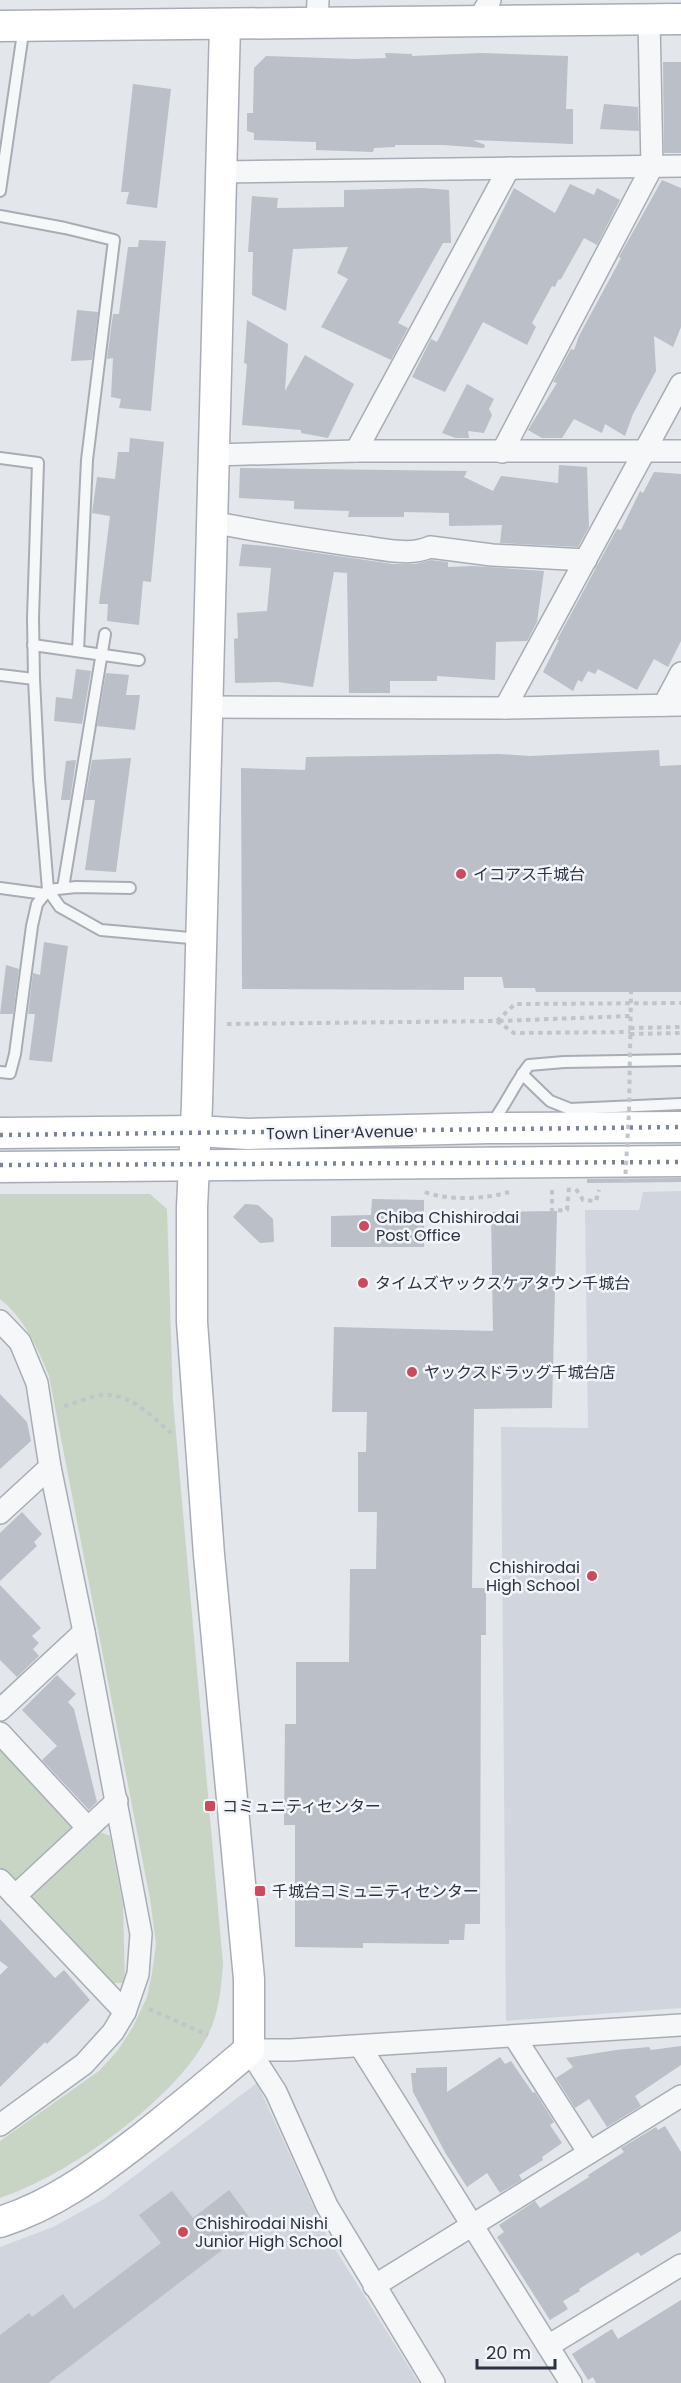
<svg xmlns="http://www.w3.org/2000/svg" width="681" height="2383" font-family="Poppins,'Noto Sans JP',sans-serif">
	<style>
		.built { fill: #d1d5dd }
		.green { fill: #c8d5c4 }
		.building { fill: #babfc8 }
		.lines { fill: none; stroke-linecap: round; stroke-linejoin: round }
		.lane-casing { stroke: #a8adb5; stroke-width: 14 }
		.street-casing { stroke: #a8adb5; stroke-width: 24 }
		.secondary-casing { stroke: #a8adb5; stroke-width: 33 }
		.path { stroke: #c1c4ca; stroke-width: 4; stroke-dasharray: 4.5 4.5; stroke-linecap: butt }
		.lane { stroke: #f6f7f9; stroke-width: 10 }
		.street { stroke: #f6f7f9; stroke-width: 21 }
		.secondary { stroke: #fff; stroke-width: 30 }
		.rail { stroke: #7c8594; stroke-width: 4.5; stroke-dasharray: 3 6; stroke-linecap: butt }
		.path-bridge { stroke: #c1c4ca; stroke-width: 4; stroke-dasharray: 4.5 4.5; stroke-linecap: butt }
		.poi-dot { fill: #cd4a5d; stroke: #f3f5f8; stroke-width: 2 }
		.labels { text-anchor: middle; stroke-width: 5; stroke-linejoin: round; paint-order: stroke }
		.poi-label { font-size: 16px; fill: #2b3343; stroke: #f3f5f8; text-anchor: start }
		.street-label { font-size: 16px; fill: #2b3343; stroke: #f3f5f8 }
	</style>
	<rect width="100%" height="100%" fill="#e3e6eb"/>
	<g class="built">
		<path d="M681,1191V2008L506,2021L501,1427L588,1428L585,1210H639L643,1192Z"/>
		<path d="M257,2083L327,2236L419,2383H0V2247L53,2227L104,2199Z"/>
	</g>
	<g class="green">
		<path d="M0,1194H150L167,1209L173,1400L223,1964C221,1989 219,2013 208,2035C177,2099 67,2176 0,2198V2141L99,2071L118,2050L133,2027L147,1997L152,1973L156,1944L150,1899L49,1376C37,1347 25,1319 0,1299Z"/>
		<path d="M0,1742L81,1827L21,1879H10L0,1869Z"/>
		<path d="M100,1832L110,1836L123,1905L125,1983H110L33,1902L32,1895Z"/>
	</g>
	<g class="building">
		<path d="M385,53L412,54V56L481,53L568,56L566,109H573V144L473,140L485,145L484,148L443,145H395V147L374,148L373,152L316,150V142L254,140V133L247,131V113H253L254,68L266,56L354,59L386,58Z"/>
		<path d="M663,62H681V153H664Z"/>
		<path d="M133,84L171,89L157,208L126,204L129,192H121Z"/>
		<path d="M604,104L638,107L639,131L600,129Z"/>
		<path d="M662,180L681,188V327L673,347L654,336L656,371L633,414L625,436L605,424L602,433L574,419L562,438H542L528,430L557,383L553,382L571,349L574,350L579,336L621,258L619,257Z"/>
		<path d="M570,184L594,195L597,188L620,200L597,245L584,238L561,279L558,280L555,287L552,286L532,323L536,327L527,345L483,322L445,392L412,377L431,339L437,342L514,188L555,213Z"/>
		<path d="M423,188L449,190L451,243H443L398,323L408,328L391,360L321,327L348,279L337,273L348,247L293,249L286,311L252,295L253,252H248L252,196L278,198L277,208L344,207V190Z"/>
		<path d="M139,240L166,241L151,411L119,408L121,399L111,397L113,358L107,359L113,314H119L128,247H138Z"/>
		<path d="M77,310L98,312L92,360L71,361Z"/>
		<path d="M247,320L288,344L285,391L305,355L354,384L328,438L301,433V430L242,425L247,364L244,363Z"/>
		<path d="M467,384L494,399L489,409L492,415L484,433L468,431L469,438H456L442,433Z"/>
		<path d="M130,438L164,442L151,582L143,581L139,625L107,621L108,604H99L110,516L92,513L97,477L115,479L118,452H129Z"/>
		<path d="M559,465L587,467L589,527L578,547L500,543L502,525L449,526V513L404,512V517H348L349,511L294,509V501L239,498L240,468L467,471L464,477L493,491L501,476L558,483Z"/>
		<path d="M654,472L681,474V641L668,667L654,659L637,690L598,669L595,674L588,671L582,682L578,680L573,691L543,672L559,640H557L617,529L621,530L640,491L643,493Z"/>
		<path d="M242,544L276,547L393,564H415L431,560L448,562V567L474,566L544,571L537,622L527,641L496,642L495,680L437,676V681H390V693H349L347,573L334,572L313,687L278,682L235,683L234,639L238,638L237,613L267,611L271,568L239,566Z"/>
		<path d="M76,669L91,671L82,724L54,721L56,697L72,699Z"/>
		<path d="M106,673L129,675L126,695H140L135,730L97,726Z"/>
		<path d="M659,750L660,766L681,765V992H536L535,988H504L502,977H464V990L242,989L241,768L305,770L306,757L499,754L530,756Z"/>
		<path d="M131,758L116,872L85,870L95,800H85L92,760Z"/>
		<path d="M76,760L70,800H61L66,761Z"/>
		<path d="M44,942L68,946L52,1062L29,1060L35,1014H28L33,973L40,975Z"/>
		<path d="M6,965L19,969L13,1014H0Z"/>
		<path d="M681,1178V1182L587,1183V1179Z"/>
		<path d="M372,1199L424,1200V1247H331V1216L371,1215Z"/>
		<path d="M245,1204L258,1205L273,1219L274,1242L260,1243L233,1217Z"/>
		<path d="M557,1211L552,1408L474,1409L472,1588H486V1635H481L480,1924H465L464,1940H449V1944L363,1943V1948L295,1947V1825H284L285,1724H296V1662H349L350,1569H376L377,1512H358V1452H366L367,1412H332L334,1327L493,1331L491,1212Z"/>
		<path d="M0,1394L27,1422L31,1441L0,1469Z"/>
		<path d="M22,1512L42,1534L34,1542L37,1546L0,1581V1533Z"/>
		<path d="M0,1585L41,1628L32,1636L39,1643L33,1649L39,1656L17,1677L0,1660Z"/>
		<path d="M57,1675L76,1694L68,1702L74,1709L97,1802L89,1810L42,1760L57,1746L22,1710Z"/>
		<path d="M0,1919L55,1978L64,1970L90,2000L47,2044L45,2042L0,2087V1975L8,1967L0,1961Z"/>
		<path d="M681,2046V2065L635,2096L641,2106L607,2127L589,2099L575,2108L556,2078L573,2067L566,2058L616,2050L649,2047L651,2050Z"/>
		<path d="M500,2057L505,2064L511,2061L533,2093L535,2092L554,2122L550,2125L562,2143L542,2157L543,2160L519,2175L522,2180L500,2193L487,2173L467,2187L446,2154L413,2092L411,2073H416V2068L447,2067V2092Z"/>
		<path d="M665,2126L681,2152V2231L641,2256L638,2252L579,2289L580,2291L563,2301L568,2309L550,2320L497,2237L504,2232L499,2225L535,2201L540,2208L589,2177L588,2175L624,2152L621,2148L656,2127L658,2130Z"/>
		<path d="M229,2190L255,2225L48,2383H0V2335L29,2313L32,2317L63,2294L74,2309L161,2243L139,2215L172,2191L193,2218Z"/>
		<path d="M681,2300V2383H596L593,2377L588,2380L572,2354L612,2329L618,2339Z"/>
	</g>
	<g class="lines">
		<g class="lane-casing">
			<g id="lane">
				<path d="M0,191L24,26"/>
				<path d="M0,216L65,228L114,240L87,460L78,651"/>
				<path d="M0,458L38,463L33,618L34,679L39,779L48,890L60,907L101,930L201,939"/>
				<path d="M33,645L139,660"/>
				<path d="M0,675L34,679"/>
				<path d="M0,888L45,894"/>
				<path d="M63,888L105,634"/>
				<path d="M0,1072L10,1073L15,1054L32,926L37,904L48,890L76,887L130,888"/>
				<path d="M522,1074L550,1101L570,1109L681,1104"/>
				<path d="M492,1123C506,1104 515,1083 529,1065L564,1062L681,1060"/>
			</g>
		</g>
		<g class="street-casing">
			<g id="street">
				<path d="M478,21L490,0"/>
				<path d="M317,22L318,0"/>
				<path d="M222,172L681,166"/>
				<path d="M356,451L509,168"/>
				<path d="M502,452L652,167L649,20"/>
				<path d="M214,455L356,451H681"/>
				<path d="M212,522C261,532 308,539 357,546C379,548 409,557 430,547L492,555L586,560"/>
				<path d="M664,705L681,673"/>
				<path d="M207,707L505,708L681,705"/>
				<path d="M505,708L681,384"/>
				<path d="M0,1321L20,1342L37,1383L50,1467L84,1632L141,1934L138,1974L125,2012L113,2032L84,2064L0,2125"/>
				<path d="M0,1513L50,1467"/>
				<path d="M0,1710L84,1632"/>
				<path d="M0,1733L88,1828"/>
				<path d="M0,1880L125,2012"/>
				<path d="M15,1896L117,1801"/>
				<path d="M514,2036L589,2153"/>
				<path d="M360,2046L571,2383"/>
				<path d="M249,2050H291L681,2025"/>
				<path d="M249,2050L276,2092L327,2206L434,2383"/>
				<path d="M374,2286L681,2096"/>
				<path d="M548,2346L681,2265"/>
			</g>
		</g>
		<g class="secondary-casing">
			<g id="secondary">
				<path d="M0,26L681,19"/>
				<path d="M0,1133L196,1131L248,1134L488,1128L681,1127"/>
				<path d="M0,1167L681,1161"/>
				<path d="M0,2222C54,2205 98,2172 142,2138C179,2109 214,2080 249,2050V1979L209,1555L192,1322V1207L197,1104L225,25"/>
			</g>
		</g>
		<g class="path">
			<path d="M497,1021L515,1004L681,1003"/>
			<path d="M499,1021L630,1016"/>
			<path d="M227,1024L497,1021L514,1033L630,1032"/>
			<path d="M630,1028L681,1027"/>
			<path d="M630,1034L681,1033"/>
			<path d="M576,1189L583,1200L596,1201L599,1190"/>
			<path d="M552,1190V1211L567,1210L569,1187"/>
			<path d="M425,1192C447,1201 487,1199 509,1192"/>
			<path d="M64,1406C75,1403 85,1399 95,1396C127,1389 149,1414 171,1433"/>
			<path d="M149,2009L208,2035"/>
		</g>
		<use href="#lane" class="lane"/>
		<use href="#street" class="street"/>
		<use href="#secondary" class="secondary"/>
		<g class="rail">
			<path d="M0,1135L681,1127"/>
			<path d="M0,1165L681,1162"/>
		</g>
		<path class="path-bridge" d="M625,1183L629,1112L631,992"/>
	</g>
	<g class="poi-dot">
		<circle cx="461" cy="874" r="6"/>
		<circle cx="364" cy="1226" r="6"/>
		<circle cx="363" cy="1283" r="6"/>
		<circle cx="412" cy="1372" r="6"/>
		<circle cx="592" cy="1576" r="6"/>
		<rect x="204" y="1800" width="12" height="12" rx="3"/>
		<rect x="254" y="1885" width="12" height="12" rx="3"/>
		<circle cx="183" cy="2232" r="6"/>
	</g>
	<g class="labels">
		<g class="poi-label">
			<text x="473" y="880">イコアス千城台</text>
			<text x="376" y="1223">Chiba Chishirodai<tspan x="376" dy="18">Post Office</tspan></text>
			<text x="375" y="1289">タイムズヤックスケアタウン千城台</text>
			<text x="424" y="1378">ヤックスドラッグ千城台店</text>
			<text x="580" y="1573" text-anchor="end">Chishirodai<tspan x="580" dy="18">High School</tspan></text>
			<text x="222" y="1812">コミュニティセンター</text>
			<text x="272" y="1897">千城台コミュニティセンター</text>
			<text x="195" y="2229">Chishirodai Nishi<tspan x="195" dy="18">Junior High School</tspan></text>
		</g>
		<g class="street-label">
			<text transform="translate(340 1132) rotate(-1)" y="6">Town Liner Avenue</text>
		</g>
	</g>
	<path d="M477 2359v9h78v-9" fill="none" stroke="#2b3343" stroke-width="3"/>
	<text x="486" y="2359" font-size="18" fill="#2b3343" stroke="#f3f5f8" stroke-width="4.5" paint-order="stroke">20 m</text>
</svg>
